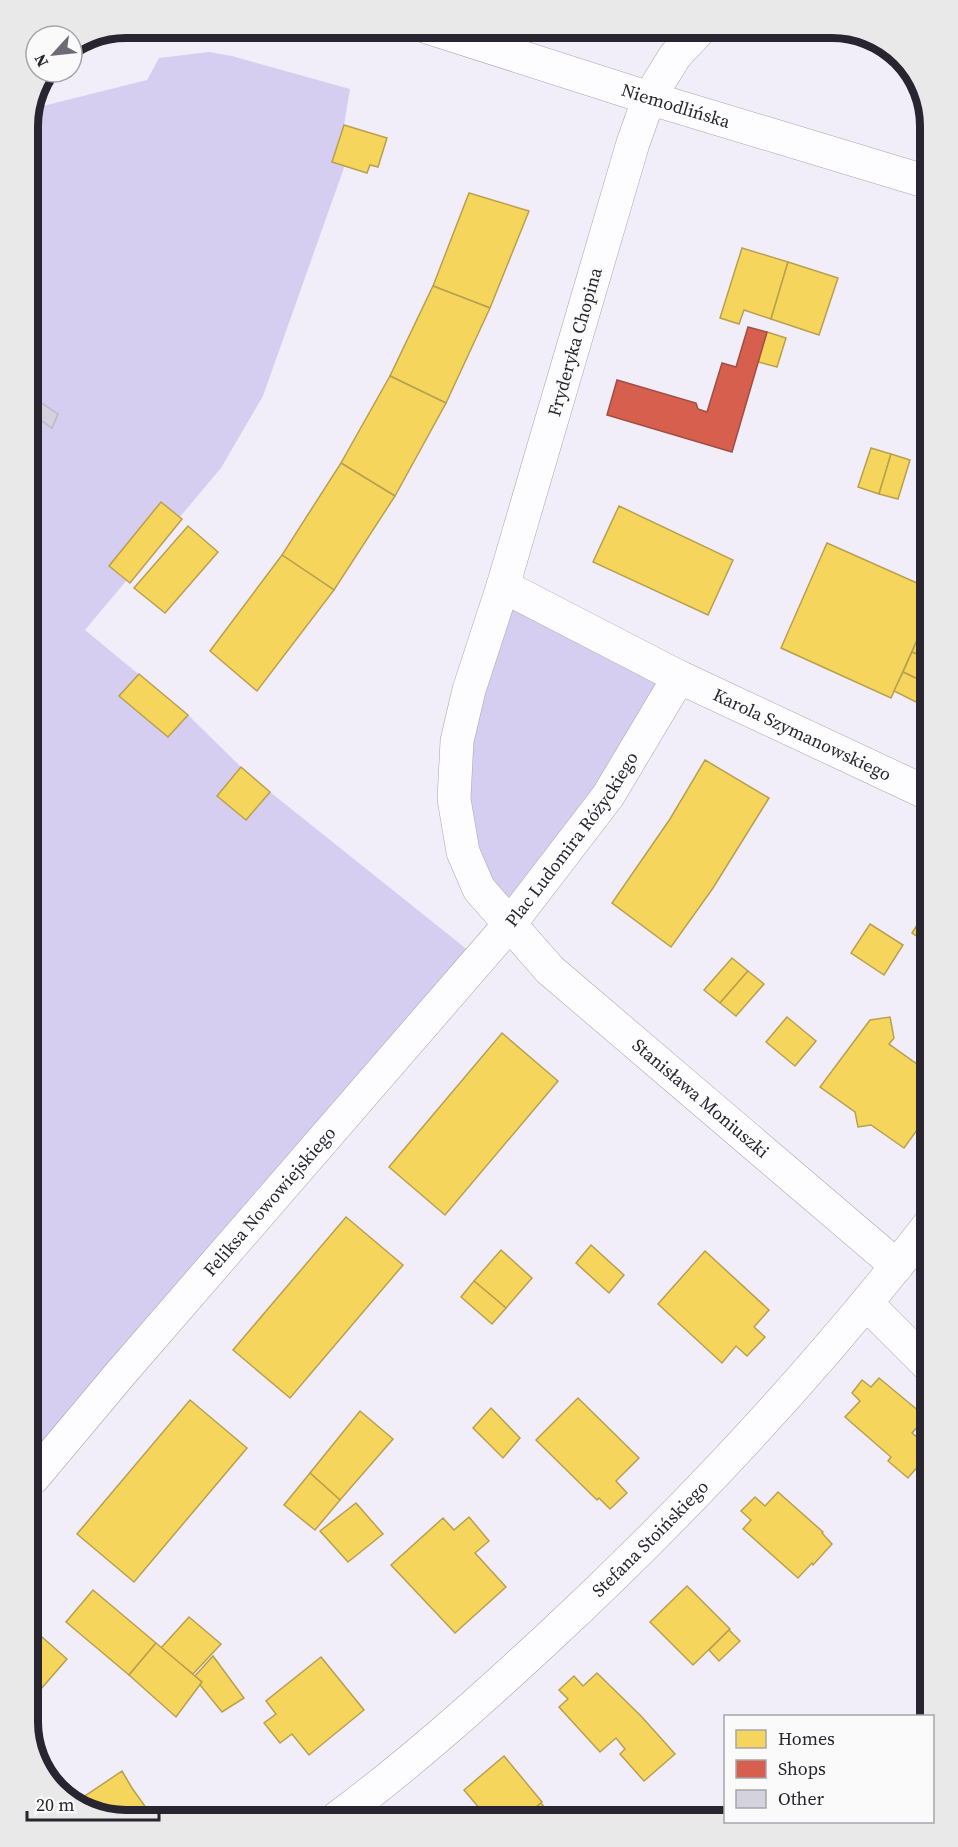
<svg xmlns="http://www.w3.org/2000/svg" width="958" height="1847" font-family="'Source Serif 4',serif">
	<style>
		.green { fill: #d6cef1 }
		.homes { fill: #f6d55c; stroke: #b8a04f; stroke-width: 1.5 }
		.shops { fill: #d6604d; stroke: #a24e45; stroke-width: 1.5 }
		.building { fill: #d4d2dd; stroke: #bbb9c4; stroke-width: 1.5 }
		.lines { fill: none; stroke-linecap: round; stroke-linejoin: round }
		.minor-casing { stroke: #a7a4af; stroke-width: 34 }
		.major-casing { stroke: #a7a4af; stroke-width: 34 }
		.minor { stroke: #fdfcfe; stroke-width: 33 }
		.major { stroke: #fdfcfe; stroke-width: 33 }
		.labels { text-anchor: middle; stroke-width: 6; stroke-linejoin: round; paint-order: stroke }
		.street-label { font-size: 18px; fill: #282531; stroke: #fafafa }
		.rim { fill: none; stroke: #282531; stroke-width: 8 }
	</style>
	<rect width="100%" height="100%" fill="#f1eefa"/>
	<g class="green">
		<path d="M209,52L232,56L350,89L344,125L332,162L345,165L263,396L221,468L85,630L188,715L241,767L270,792L479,959L33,1478L27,120L31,111L39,107L147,80L159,58Z"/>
		<path d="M503,586L679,677L509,925L454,799Z"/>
	</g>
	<g class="homes">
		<path d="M344,125L387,138L378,167L370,165L367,173L332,162Z"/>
		<path d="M469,193L529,211L490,308L433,286Z"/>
		<path d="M742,248L788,262L771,319L744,310L739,324L720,318Z"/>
		<path d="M788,262L838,278L819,335L771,319Z"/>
		<path d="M433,286L490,308L446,403L390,376Z"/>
		<path d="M767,332L786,338L777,367L758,362Z"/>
		<path d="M390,376L446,403L395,496L341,463Z"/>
		<path d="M871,448L891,454L879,494L858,487Z"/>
		<path d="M891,454L910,460L898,499L879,494Z"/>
		<path d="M341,463L395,496L334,590L282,555Z"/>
		<path d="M161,502L182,519L130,583L109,566Z"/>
		<path d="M619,506L733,560L708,615L593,562Z"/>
		<path d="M188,526L218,552L165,613L134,588Z"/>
		<path d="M827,543L926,587V620L891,698L781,648Z"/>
		<path d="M282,555L334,590L257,691L210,651Z"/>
		<path d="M920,633L926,636V658L912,652Z"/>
		<path d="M912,652L926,658V683L903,672Z"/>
		<path d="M903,672L926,683V702L924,706L894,691Z"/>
		<path d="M139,674L188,715L168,737L119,696Z"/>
		<path d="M705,760L769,798L713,888L671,947L612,903L670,819Z"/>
		<path d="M241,767L270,792L246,820L217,796Z"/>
		<path d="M927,909V943L912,933Z"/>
		<path d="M870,924L903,945L884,975L851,953Z"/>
		<path d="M732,958L748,971L720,1003L704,990Z"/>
		<path d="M748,971L764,984L736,1016L720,1003Z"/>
		<path d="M787,1017L816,1041L795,1066L766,1042Z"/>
		<path d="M890,1017L894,1038L889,1044L928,1072V1115L904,1148L871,1125L858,1127L855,1112L820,1087L870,1020Z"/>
		<path d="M502,1033L558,1081L445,1215L389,1167Z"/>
		<path d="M346,1217L403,1265L290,1398L233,1350Z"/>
		<path d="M591,1245L624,1275L609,1293L576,1263Z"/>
		<path d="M501,1250L532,1278L506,1308L474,1281Z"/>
		<path d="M705,1251L769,1310L754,1327L765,1337L747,1356L736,1346L722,1363L658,1304Z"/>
		<path d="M474,1281L506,1308L492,1324L461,1297Z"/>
		<path d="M879,1378L926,1417L912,1433L930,1448V1452L908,1478L888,1461L891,1457L845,1417L860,1401L852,1393L862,1380L871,1387Z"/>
		<path d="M578,1398L639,1458L616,1481L627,1493L610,1509L599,1498L597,1500L536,1440Z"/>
		<path d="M190,1400L247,1448L134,1582L77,1534Z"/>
		<path d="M491,1408L520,1438L503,1458L473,1428Z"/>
		<path d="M360,1411L393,1439L340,1500L310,1473Z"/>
		<path d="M310,1473L340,1500L315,1530L284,1505Z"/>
		<path d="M778,1492L823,1532L822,1533L832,1544L813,1565L812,1563L798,1578L743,1529L751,1520L741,1511L755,1497L765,1506Z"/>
		<path d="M356,1503L383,1534L348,1562L320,1531Z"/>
		<path d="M469,1517L489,1541L475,1553L506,1587L455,1633L391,1565L443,1518L454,1530Z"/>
		<path d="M687,1586L730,1629L693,1665L650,1622Z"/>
		<path d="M93,1590L156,1643L129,1675L66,1622Z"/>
		<path d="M189,1617L221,1644L193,1674L161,1648Z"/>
		<path d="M34,1630L67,1659L34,1697Z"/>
		<path d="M729,1630L740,1641L719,1661L709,1650Z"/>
		<path d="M156,1643L202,1682L176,1717L129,1675Z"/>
		<path d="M213,1656L244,1698L222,1712L200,1685L202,1682L195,1676Z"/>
		<path d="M321,1657L364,1710L309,1755L292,1734L280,1743L264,1723L276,1714L266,1701Z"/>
		<path d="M597,1673L641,1716L675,1754L644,1781L620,1754L625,1749L616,1738L600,1752L559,1707L568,1699L559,1690L574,1676L583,1686Z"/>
		<path d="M504,1756L542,1802L526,1816H486L464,1790Z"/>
		<path d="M122,1771L132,1788L154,1819L120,1820L79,1806L76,1802Z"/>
		<path d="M541,1803L551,1815L526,1816Z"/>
	</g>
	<path class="shops" d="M748,327L767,332L732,452L607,415L617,380L696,403L698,409L707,412L722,363L736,367Z"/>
	<g class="building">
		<path d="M40,402L58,414L52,428L29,412Z"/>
		<path d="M29,598L40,607L29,619Z"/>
	</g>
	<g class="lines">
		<g class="minor-casing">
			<g id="minor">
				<path id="s1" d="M702,27L675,56L649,98L633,143L503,586L469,690L457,741L454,799L463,852L479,889L550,970L897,1266"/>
				<path id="s2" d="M503,586L679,677L927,793"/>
				<path d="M867,1304L929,1366"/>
				<path id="s3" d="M33,1478L121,1373L509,925L608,796L679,677"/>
				<path id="s4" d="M337,1818C411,1763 480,1701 547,1639C685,1511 813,1374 929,1225"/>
			</g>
		</g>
		<g class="major-casing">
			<g id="major">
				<path id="s5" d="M427,27L649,98L924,181"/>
			</g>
		</g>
		<use href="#minor" class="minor"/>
		<use href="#major" class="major"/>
	</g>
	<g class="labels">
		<g class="street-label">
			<text dy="6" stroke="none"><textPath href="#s5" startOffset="261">Niemodlińska</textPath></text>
			<text transform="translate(575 342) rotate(-74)" y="6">Fryderyka Chopina</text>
			<text dy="6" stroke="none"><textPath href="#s2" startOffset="334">Karola Szymanowskiego</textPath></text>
			<text dy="6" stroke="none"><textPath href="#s3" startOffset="836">Plac Ludomira Różyckiego</textPath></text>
			<text dy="6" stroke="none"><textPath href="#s1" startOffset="1218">Stanisława Moniuszki</textPath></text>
			<text dy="6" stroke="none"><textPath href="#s3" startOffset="364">Feliksa Nowowiejskiego</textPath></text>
			<text dy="6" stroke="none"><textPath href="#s4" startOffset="420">Stefana Stoińskiego</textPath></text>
		</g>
	</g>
	<path d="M0 0H958V1847H0ZM126 38H832A88 88 0 0 1 920 126V1722A88 88 0 0 1 832 1810H126A88 88 0 0 1 38 1722V126A88 88 0 0 1 126 38Z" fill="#e9e9ea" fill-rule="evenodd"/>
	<path class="rim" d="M126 38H832A88 88 0 0 1 920 126V1722A88 88 0 0 1 832 1810H126A88 88 0 0 1 38 1722V126A88 88 0 0 1 126 38Z"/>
	<rect x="724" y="1715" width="210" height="108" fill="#fafafa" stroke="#a6a5aa" stroke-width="1.5"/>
	<rect x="736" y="1730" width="30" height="18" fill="#f6d55c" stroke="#a6a5aa" stroke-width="1.5"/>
	<text x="778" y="1745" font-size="18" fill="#282531">Homes</text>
	<rect x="736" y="1760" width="30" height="18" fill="#d6604d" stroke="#a6a5aa" stroke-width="1.5"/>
	<text x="778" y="1775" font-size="18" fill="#282531">Shops</text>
	<rect x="736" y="1790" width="30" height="18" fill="#d4d2dd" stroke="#a6a5aa" stroke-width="1.5"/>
	<text x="778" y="1805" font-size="18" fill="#282531">Other</text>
	<g transform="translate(54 54) rotate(243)"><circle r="28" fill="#fafafa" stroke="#a6a5aa" stroke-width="1.5"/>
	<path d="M0-4.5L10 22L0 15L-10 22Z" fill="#6e6b77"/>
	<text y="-9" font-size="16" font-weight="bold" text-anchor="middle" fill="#282531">N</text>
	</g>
	<path d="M27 1811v9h132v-9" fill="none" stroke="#282531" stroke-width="3"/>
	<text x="36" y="1811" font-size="18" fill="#282531" stroke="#fafafa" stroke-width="4.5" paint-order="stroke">20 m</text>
</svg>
